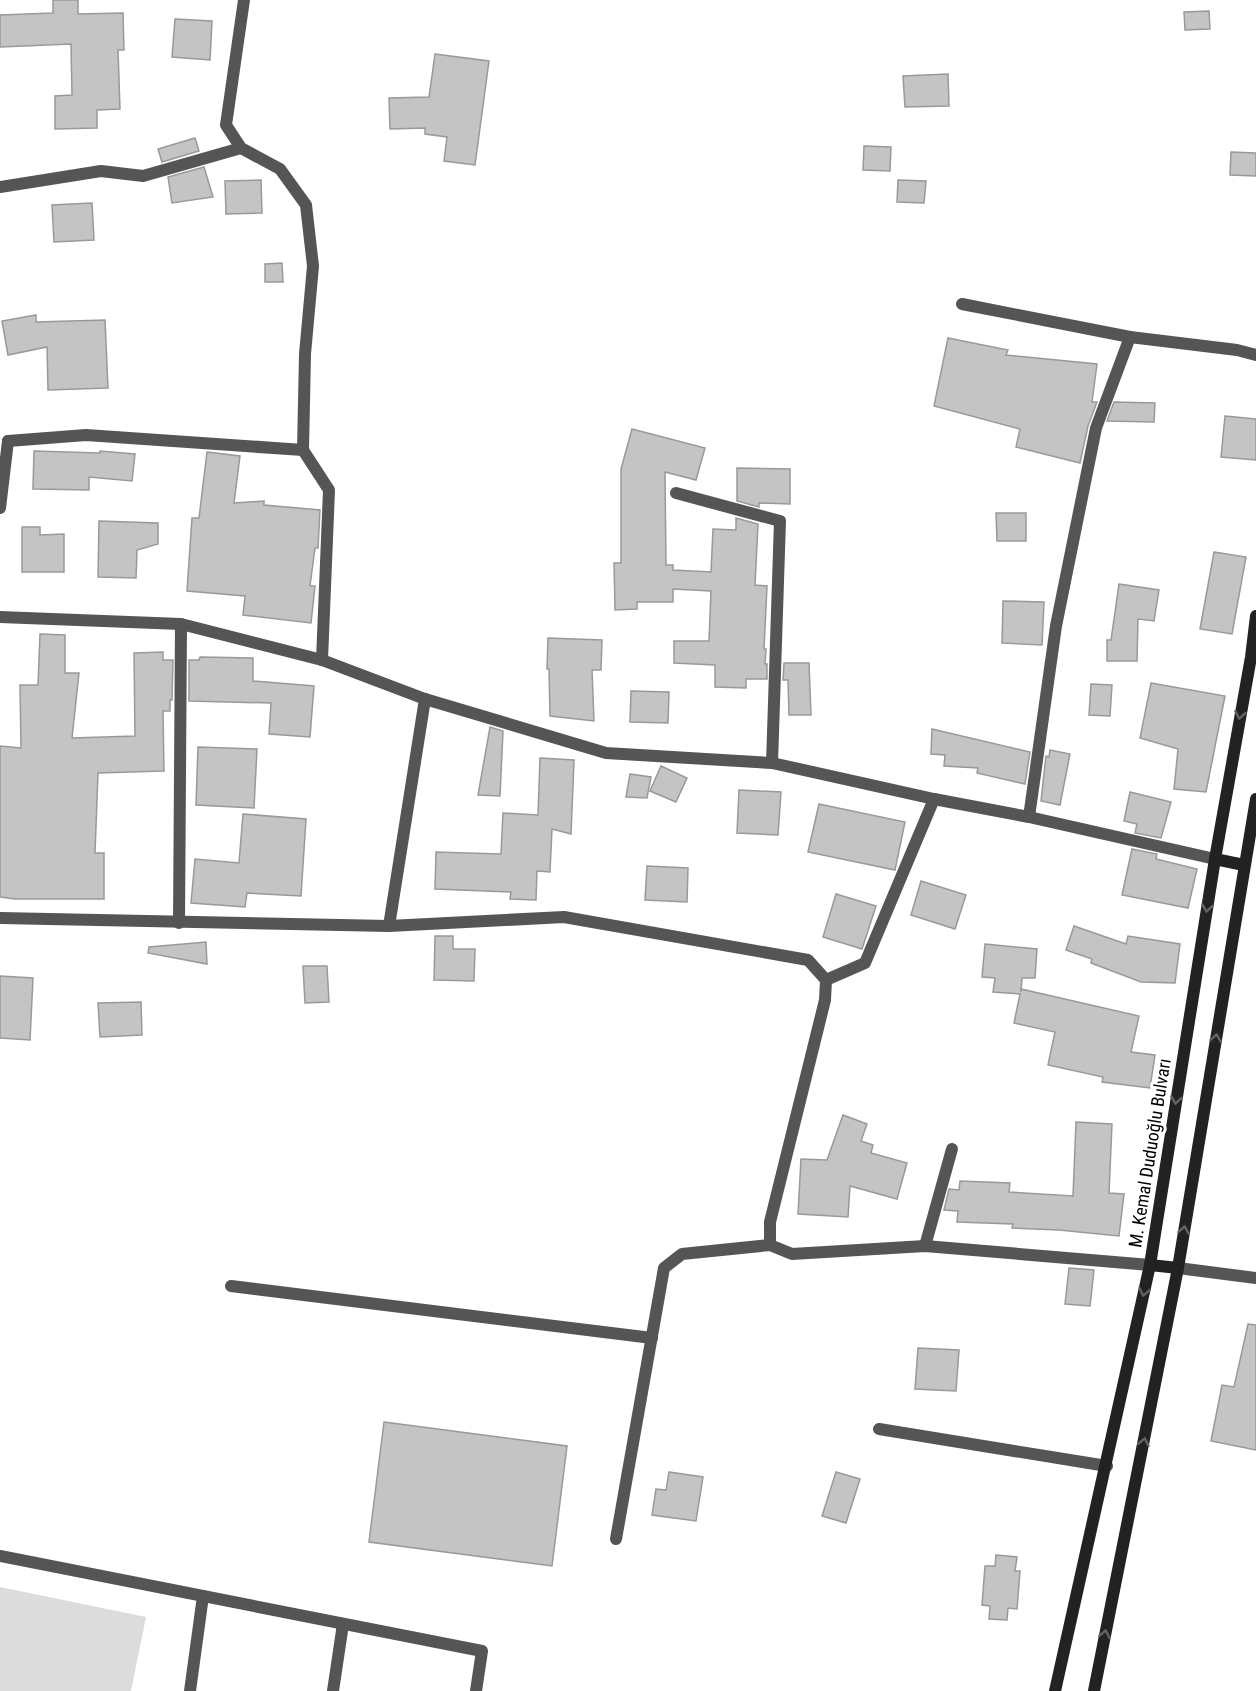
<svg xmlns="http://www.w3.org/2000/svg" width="1256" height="1691" font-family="'Roboto Condensed',sans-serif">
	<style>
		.green { fill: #dcdcdc }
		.building { fill: #c4c4c4; stroke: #999; stroke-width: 1.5 }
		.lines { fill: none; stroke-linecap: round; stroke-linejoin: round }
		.lane { stroke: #555; stroke-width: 12 }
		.street { stroke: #555; stroke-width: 12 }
		.secondary { stroke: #222; stroke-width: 12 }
		.oneway { stroke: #646464 }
		.labels { text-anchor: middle; stroke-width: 6; stroke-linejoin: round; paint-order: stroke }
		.street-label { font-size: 18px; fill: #000; stroke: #fff }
	</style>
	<rect width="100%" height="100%" fill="#fff"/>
	<path class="green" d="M0,1587L146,1617L131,1691H0Z"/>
	<g class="building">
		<path d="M53,0H78V14L123,13L124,50H118L120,109L97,110V128L55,129V96L72,95L71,44L0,47V15L53,13Z"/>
		<path d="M1209,11L1210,29L1185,30L1184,12Z"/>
		<path d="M175,19L212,21L210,60L172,57Z"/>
		<path d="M435,54L489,61L475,165L444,161L447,137L425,134V128L390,129L389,98L429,97Z"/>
		<path d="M948,74L949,106L905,107L903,76Z"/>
		<path d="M195,138L199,151L162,162L158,149Z"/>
		<path d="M864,146L891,147L890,171L863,170Z"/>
		<path d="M1231,152L1256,153V176L1230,175Z"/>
		<path d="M204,167L213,197L172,203L168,177Z"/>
		<path d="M261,180L262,213L226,214L225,181Z"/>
		<path d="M898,180L926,181L924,203L897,202Z"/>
		<path d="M92,203L94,240L54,242L52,205Z"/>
		<path d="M282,263L283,282H265V264Z"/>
		<path d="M36,315V322L105,320L108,388L48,390L47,347L8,355L2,321Z"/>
		<path d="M948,338L1008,350L1006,355L1097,364L1092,402H1097L1088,426L1080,463L1016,447L1020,429L934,406Z"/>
		<path d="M1114,402L1155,403L1154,422L1107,421Z"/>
		<path d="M1225,416L1256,419V460L1221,457Z"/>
		<path d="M632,429L705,448L696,480L665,472L666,565H673V570L711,572L713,529L736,530V518L758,524L755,585L767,586L764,649H766L765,664H767V679H746V688L715,687V665L674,663V641H709L711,591L673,589V602H637V609L615,610L614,563H621V469Z"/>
		<path d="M34,451L100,453V451L135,454L132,481L89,477V490L33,489Z"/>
		<path d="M207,452L240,456L234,503L264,501V505L320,510L318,548H315L310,586H315L311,623L243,615L245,596L187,591L192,518H199Z"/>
		<path d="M737,468L790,469V504L759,503V507L737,501Z"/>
		<path d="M996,513H1026V541H997Z"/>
		<path d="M99,521L158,523V544L137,550L136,578L98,577Z"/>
		<path d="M22,527H40V535L64,534V572H22Z"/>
		<path d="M1214,552L1246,557L1232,634L1200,629Z"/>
		<path d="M1119,584L1159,590L1154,621L1138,619L1137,661H1107V640H1111Z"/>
		<path d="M1003,601L1044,602L1042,645L1002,643Z"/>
		<path d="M40,634L65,635V673H79L72,738L135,736L134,653L163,652V660H173L172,700H170V711H163L164,771L98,773L95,853H104V899H15L0,897V746L21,748L20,685H38Z"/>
		<path d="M548,638L602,640L601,670H592L594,721L550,716L549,669H547Z"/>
		<path d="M200,657L253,658V681L314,686L310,737L269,734L271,703L189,701V660H199Z"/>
		<path d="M784,663H809L811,715H789L788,680H783Z"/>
		<path d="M1151,683L1225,696L1206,792L1174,789L1178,749L1140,738Z"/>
		<path d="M1091,684L1112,685L1110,716L1089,715Z"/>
		<path d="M631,691L669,692L668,723L630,722Z"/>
		<path d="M490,727L503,731L500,796L478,795Z"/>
		<path d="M932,729L1030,752L1025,784L977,773L978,768L944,766L945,755L931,754Z"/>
		<path d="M198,747L257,749L254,808L196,805Z"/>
		<path d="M1050,750L1070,754L1060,805L1041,801L1046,756L1049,757Z"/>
		<path d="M540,758L574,760L571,834L552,829L550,872L537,871L536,900L510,899L511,892L435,889L436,852L501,854L503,813L538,815Z"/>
		<path d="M661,766L687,778L676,802L650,791Z"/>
		<path d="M630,774L651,777L647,798L626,797Z"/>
		<path d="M739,790L781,792L778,835L737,833Z"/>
		<path d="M1130,792L1171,802L1161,838L1135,833L1137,824L1124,821Z"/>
		<path d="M819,804L905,822L895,870L808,852Z"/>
		<path d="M243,814L306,819L301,896L247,893L245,907L191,903L195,859L239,863Z"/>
		<path d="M1132,849L1157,854L1156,859L1197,869L1188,908L1122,895Z"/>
		<path d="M647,866L688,868L687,902L645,900Z"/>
		<path d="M921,881L966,895L955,929L911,915Z"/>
		<path d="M836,894L876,906L862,949L823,937Z"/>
		<path d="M1074,926L1126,944L1128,936L1180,944L1175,983L1141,982L1091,963L1092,959L1066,950Z"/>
		<path d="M435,936H453V949H475L474,981L434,980Z"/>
		<path d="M206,942L207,964L148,953L149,947Z"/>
		<path d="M985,944L1037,949L1035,978H1022L1021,992V989L1139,1016L1131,1052L1155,1055L1150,1088L1102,1082L1103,1077L1048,1065L1055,1032L1014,1023L1020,994L993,992L995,978L982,977Z"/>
		<path d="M303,966H327L329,1002L305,1003Z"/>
		<path d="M0,976L33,978L30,1040L0,1038Z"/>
		<path d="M141,1002L142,1035L100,1037L98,1003Z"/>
		<path d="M843,1115L867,1124L861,1141L873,1145L871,1153L907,1163L897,1199L850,1186L848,1217L798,1214L801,1159L827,1160Z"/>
		<path d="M1076,1122L1112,1124L1109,1193L1124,1194L1119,1236L1059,1230L1012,1228L1013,1224L957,1222L958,1211L944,1210L949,1189L959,1190L960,1181L1010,1183L1009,1192L1073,1196Z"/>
		<path d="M1069,1268L1094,1270L1090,1306L1065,1304Z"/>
		<path d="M1248,1324L1256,1325V1450L1211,1441L1222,1385L1234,1387Z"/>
		<path d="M918,1348L959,1350L956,1391L915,1389Z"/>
		<path d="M384,1422L567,1446L552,1566L369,1542Z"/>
		<path d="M669,1472L703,1477L696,1521L652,1515L656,1489L666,1490Z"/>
		<path d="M836,1472L860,1479L846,1523L822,1516Z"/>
		<path d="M996,1555L1017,1557L1015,1571H1020L1017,1609L1008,1608L1007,1620L989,1619L990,1606L982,1605L985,1566H995Z"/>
	</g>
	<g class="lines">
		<g class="lane">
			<path d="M879,1429L1107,1466"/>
			<path d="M0,1556L482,1651L476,1691"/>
			<path d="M190,1691L203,1596"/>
			<path d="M333,1691L343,1624"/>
		</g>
		<g class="street">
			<path d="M0,187L101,171L143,176L241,148"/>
			<path d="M962,304L1130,337"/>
			<path d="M8,441L86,435L303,450L305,354L313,266L306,205L280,169L241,148L226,125L244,0"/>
			<path d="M303,450L329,490L322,660"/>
			<path d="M676,493L780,521L772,763"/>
			<path d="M0,508L8,441"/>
			<path d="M0,617L181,624L322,660L425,699L606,753L772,763L934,799L1029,817L1215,859"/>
			<path d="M1029,817L1056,626L1096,428L1130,337L1237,350L1256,355"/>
			<path d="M0,918L389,926L564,917L808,960L826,980L825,1000L770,1222V1245L792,1254L925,1246L1150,1265"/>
			<path d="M179,923L181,624"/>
			<path d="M389,926L425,699"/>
			<path d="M826,980L865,963L934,799"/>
			<path d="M925,1246L952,1149"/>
			<path d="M1178,1268L1256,1278"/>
			<path d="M231,1286L652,1338"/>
			<path d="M616,1539L664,1268L682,1254L770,1245"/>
		</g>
		<g class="secondary">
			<path d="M1215,859L1244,865"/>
			<path d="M1150,1265L1178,1268"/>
			<path d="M1055,1691L1150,1265L1215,859L1251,657L1256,616"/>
			<path d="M1094,1691L1178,1268L1256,799"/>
		</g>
	</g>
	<defs><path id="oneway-chevron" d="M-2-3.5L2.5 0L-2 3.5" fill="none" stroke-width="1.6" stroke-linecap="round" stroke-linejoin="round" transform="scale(1.5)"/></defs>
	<g class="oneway">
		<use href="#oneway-chevron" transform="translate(1240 715) rotate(100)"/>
		<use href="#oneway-chevron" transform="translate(1207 908) rotate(99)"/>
		<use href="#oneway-chevron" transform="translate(1216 1038) rotate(-81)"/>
		<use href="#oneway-chevron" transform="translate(1176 1100) rotate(99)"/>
		<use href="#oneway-chevron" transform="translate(1184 1230) rotate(-81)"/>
		<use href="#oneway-chevron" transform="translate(1144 1292) rotate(102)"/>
		<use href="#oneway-chevron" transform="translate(1144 1442) rotate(-79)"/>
		<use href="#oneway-chevron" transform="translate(1105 1634) rotate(-79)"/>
	</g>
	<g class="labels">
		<g class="street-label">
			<text transform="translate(1150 1153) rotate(-81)" y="6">M. Kemal Duduoğlu Bulvarı</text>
		</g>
	</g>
</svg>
